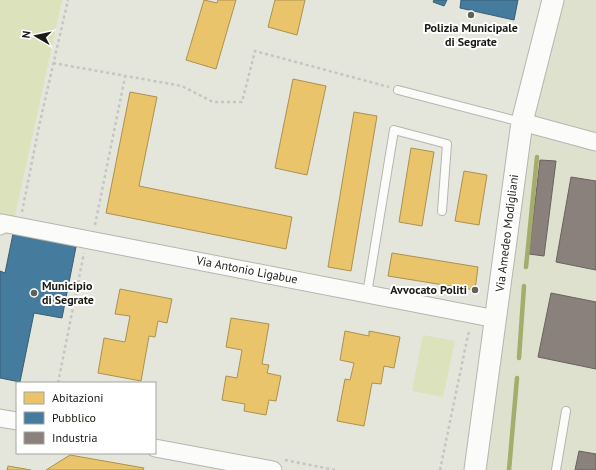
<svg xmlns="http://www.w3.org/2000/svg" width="596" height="470" font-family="'PT Sans',sans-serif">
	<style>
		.built { fill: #dde1ce }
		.green { fill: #dbe2bc }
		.homes { fill: #e9c46a; stroke: #ab9150 }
		.public { fill: #457b9d; stroke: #385e74 }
		.industry { fill: #8a817c; stroke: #68625d }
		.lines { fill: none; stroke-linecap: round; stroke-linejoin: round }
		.stream { stroke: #a4ad6b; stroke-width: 4.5 }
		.service-casing { stroke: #b4b6ae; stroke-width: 10 }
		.minor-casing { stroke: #b4b6ae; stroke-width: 19 }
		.tertiary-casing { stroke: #b4b6ae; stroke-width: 23 }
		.path { stroke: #c5c6c3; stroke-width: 2.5; stroke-dasharray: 3 3; stroke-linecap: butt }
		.service { stroke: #fbfbfa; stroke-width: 8 }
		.minor { stroke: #fbfbfa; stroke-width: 17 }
		.tertiary { stroke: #fbfbfa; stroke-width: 21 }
		.poi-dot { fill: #60625a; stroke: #fff; stroke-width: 1.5 }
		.labels { text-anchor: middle; stroke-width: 4; stroke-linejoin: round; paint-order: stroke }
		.poi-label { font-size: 12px; font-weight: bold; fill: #191b14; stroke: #fff }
		.street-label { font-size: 12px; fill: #191b14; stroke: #fff }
	</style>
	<rect width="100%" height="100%" fill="#e4e6dc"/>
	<path class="built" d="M559,0H596V470H480L526,128Z"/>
	<g class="green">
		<path d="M0,0H62L13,225L0,223Z"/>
		<path d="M423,335L455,341L443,397L412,391Z"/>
	</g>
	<g class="homes">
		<path d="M204,0L217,3L218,0H236L216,69L186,60Z"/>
		<path d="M275,0H305L297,35L268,27Z"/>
		<path d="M293,79L326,86L307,175L275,168Z"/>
		<path d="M130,92L157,97L139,186L292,217L286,249L106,213Z"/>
		<path d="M354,112L377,116L351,271L328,267Z"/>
		<path d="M411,148L434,152L422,226L399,222Z"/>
		<path d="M464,171L487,175L479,225L455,221Z"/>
		<path d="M392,253L478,267L475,290L388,276Z"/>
		<path d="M120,289L172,299L167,323L158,321L155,337L149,336L141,381L98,373L104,338L125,342L130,316L115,314Z"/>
		<path d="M231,318L269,324L262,364L269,365L267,373L281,376L276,401L269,400L266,415L244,411L245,404L222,400L226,376L237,378L242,350L226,347Z"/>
		<path d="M345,331L369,336V331L400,337L394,368L384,366L381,384L372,383L364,426L337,421L345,379L350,380L354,363L340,360Z"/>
		<path d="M70,455L144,468L143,470H46Z"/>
		<path d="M8,466L31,470H7Z"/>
	</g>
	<g class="public">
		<path d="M434,0H447L444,6L433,2Z"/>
		<path d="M461,0H518L514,20L460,8Z"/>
		<path d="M14,229L77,242L62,318L34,313L20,382L0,378V271L5,273Z"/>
	</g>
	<g class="industry">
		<path d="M540,160L556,161L544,256L529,254Z"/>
		<path d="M571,177L596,181V270L556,262Z"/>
		<path d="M551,293L596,302V369L538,357Z"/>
		<path d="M579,451L596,454V470H575Z"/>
	</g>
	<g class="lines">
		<g class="stream">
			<path d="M526,267L537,157"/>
			<path d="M519,358L524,286"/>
			<path d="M509,470L517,378"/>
		</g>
		<g class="service-casing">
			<g id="service">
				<path d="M398,90L521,122"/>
				<path d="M367,294L394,130L447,144L442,211"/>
				<path d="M556,470L566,411"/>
			</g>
		</g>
		<g class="minor-casing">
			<g id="minor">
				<path d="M522,122L596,142"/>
				<path d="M0,226L2,223L496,319"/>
				<path d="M0,418L17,421"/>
				<path d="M155,448L273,470"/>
			</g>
		</g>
		<g class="tertiary-casing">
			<path id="tertiary" d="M475,470L522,122L553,0"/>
		</g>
		<g class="path">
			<path d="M53,63L182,86L213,102H242L255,51L389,87"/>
			<path d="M22,212L39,126L68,0"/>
			<path d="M95,225L125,77"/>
			<path d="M58,383L84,253"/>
			<path d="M285,460L335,470"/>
			<path d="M440,470L468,335L470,330"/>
		</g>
		<use href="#service" class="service"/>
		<use href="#minor" class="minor"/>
		<use href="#tertiary" class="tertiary"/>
	</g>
	<g class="poi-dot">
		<circle cx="471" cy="15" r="4"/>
		<circle cx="475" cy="290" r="4"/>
		<circle cx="34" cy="293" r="4"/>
	</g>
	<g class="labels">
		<g class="poi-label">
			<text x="471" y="32">Polizia Municipale<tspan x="471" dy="14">di Segrate</tspan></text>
			<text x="42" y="290" text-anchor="start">Municipio<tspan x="42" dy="14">di Segrate</tspan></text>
			<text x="467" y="294" text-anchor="end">Avvocato Politi</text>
		</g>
		<g class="street-label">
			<text transform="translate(507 233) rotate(-83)" y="4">Via Amedeo Modigliani</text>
			<text transform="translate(247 270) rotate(11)" y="4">Via Antonio Ligabue</text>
		</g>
	</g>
	<rect x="16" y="382" width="140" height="72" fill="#ffffff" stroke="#a3a4a1"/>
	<rect x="24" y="392" width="20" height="12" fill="#e9c46a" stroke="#a3a4a1"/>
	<text x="52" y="402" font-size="12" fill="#191b14">Abitazioni</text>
	<rect x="24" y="412" width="20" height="12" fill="#457b9d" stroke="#a3a4a1"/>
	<text x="52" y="422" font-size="12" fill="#191b14">Pubblico</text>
	<rect x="24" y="432" width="20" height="12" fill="#8a817c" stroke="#a3a4a1"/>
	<text x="52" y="442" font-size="12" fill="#191b14">Industria</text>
	<g transform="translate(36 36) rotate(279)" stroke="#ffffff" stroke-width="3" paint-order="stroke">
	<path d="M0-3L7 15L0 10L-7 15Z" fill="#191b14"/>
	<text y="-6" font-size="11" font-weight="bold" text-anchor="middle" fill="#191b14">N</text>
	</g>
</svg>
